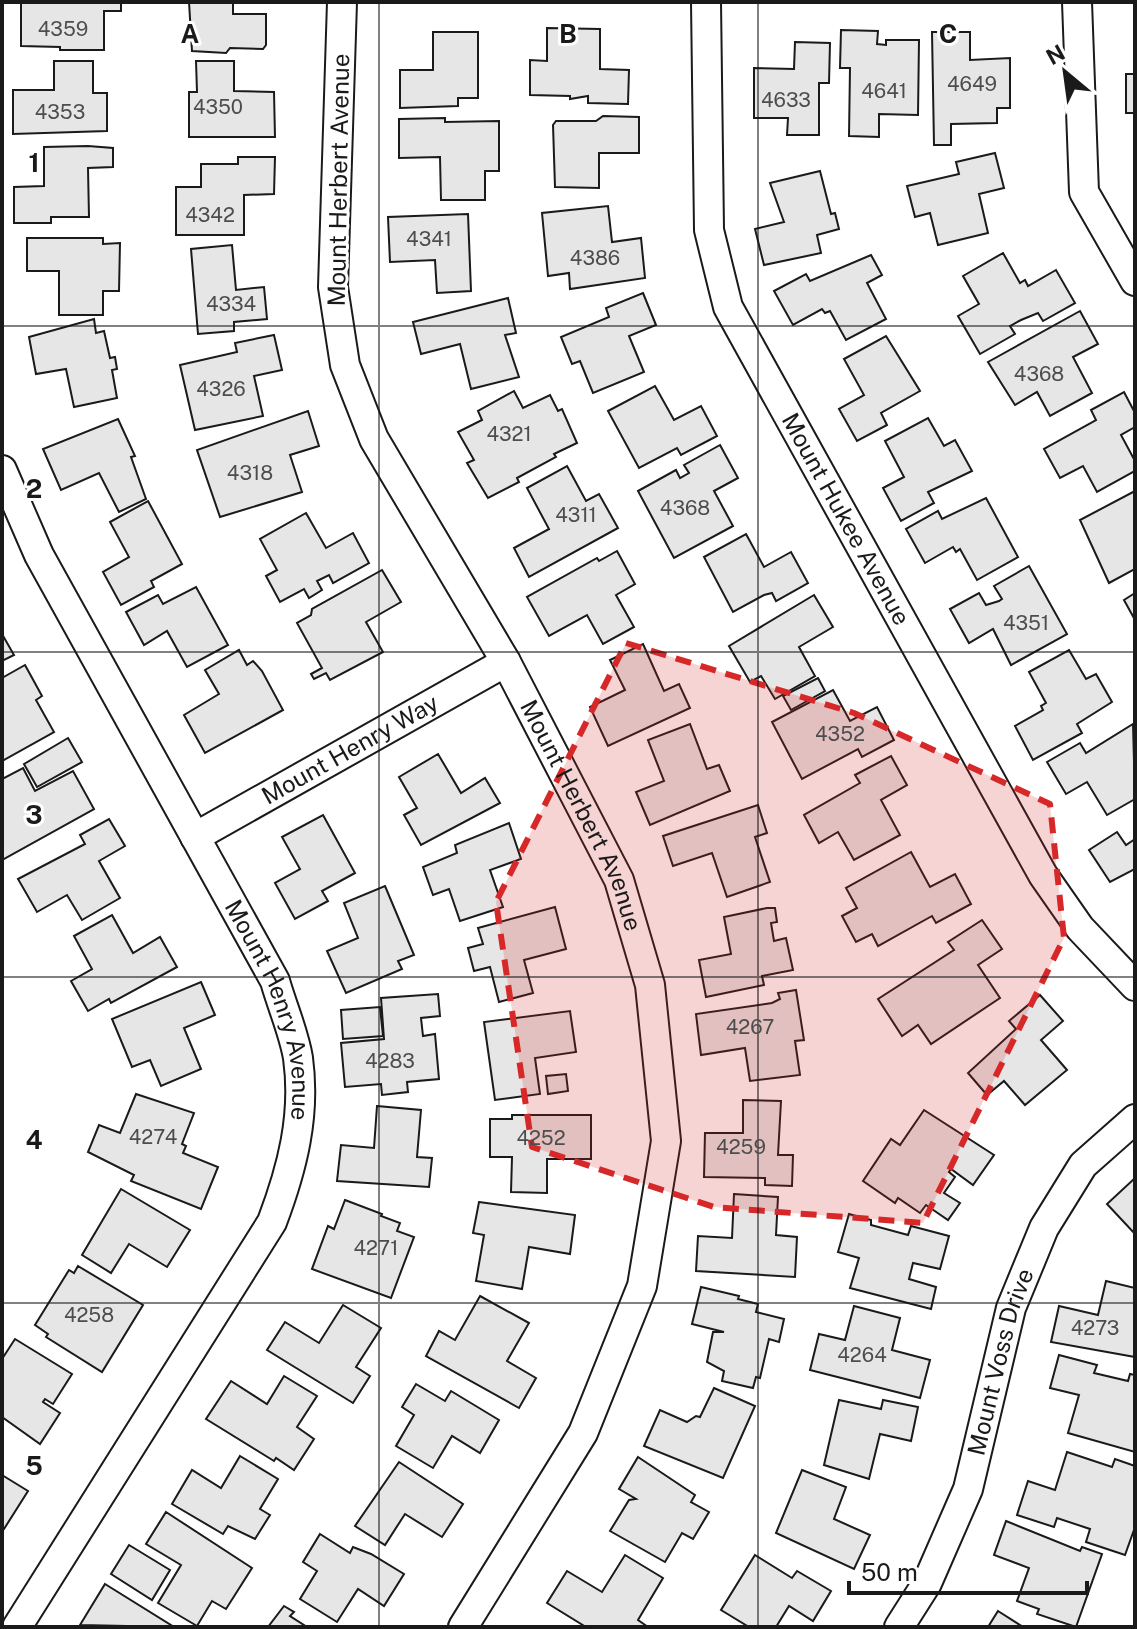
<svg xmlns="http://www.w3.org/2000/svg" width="1137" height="1629" font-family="'Public Sans',sans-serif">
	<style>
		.building { fill: #e6e6e6; stroke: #1a1a1a; stroke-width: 2 }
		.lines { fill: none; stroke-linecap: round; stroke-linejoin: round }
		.street-casing { stroke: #1a1a1a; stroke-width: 32 }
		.street { stroke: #fff; stroke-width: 28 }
		.marked { fill: #d62828; fill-opacity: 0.2; stroke: #d62828; stroke-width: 6; stroke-dasharray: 16 10; stroke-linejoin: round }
		.grid { fill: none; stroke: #1a1a1a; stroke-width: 2; stroke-opacity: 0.55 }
		.labels { text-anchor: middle; stroke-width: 6; stroke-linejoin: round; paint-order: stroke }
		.number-label { font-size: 20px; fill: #4d4d4d }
		.street-label { font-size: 24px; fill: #1a1a1a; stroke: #fff }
		.grid-label { font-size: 26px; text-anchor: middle; font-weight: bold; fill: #1a1a1a; stroke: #fff; stroke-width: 6; stroke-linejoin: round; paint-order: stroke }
	</style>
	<rect width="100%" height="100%" fill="#fff"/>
	<g class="building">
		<path d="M21,2H121V11H104V50H60V47L21,46Z"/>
		<path d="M189,2H233V14H266V45L263,49L230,48L226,53L192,51Z"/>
		<path d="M547,28L600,29V69L629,70L628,104L588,103V96L570,99V96L530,95V60L547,61Z"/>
		<path d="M841,30L878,31L877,44L886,45V40H919L918,115L879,114V137L849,136L850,68H840Z"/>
		<path d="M433,32H478V98H458V106L400,108V70H433Z"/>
		<path d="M932,32H970V60L1010,58V108H997V123L951,124V145H934Z"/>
		<path d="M795,42L830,43L829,83H819V135H787L788,118H754V68L794,69Z"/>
		<path d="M54,61H93V93H107V131L13,134V90H54Z"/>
		<path d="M196,61H234V91L274,92L275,137H189V92H197Z"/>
		<rect x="1126" y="74" width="9" height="39"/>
		<path d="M603,116L639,117V153H599V188L555,187L553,125L556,121H596Z"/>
		<path d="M445,118V122L499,121V171H485V200H441L440,157L399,158V119Z"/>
		<path d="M88,146L113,148V167L88,168L89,217H51V223H14V187L44,186V147Z"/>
		<path d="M995,153L1004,188L979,194L988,233L938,245L930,213L915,217L907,186L959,174L956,162Z"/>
		<path d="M238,157H275L274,194L244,195V235H176V187H201V164H238Z"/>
		<path d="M820,171L831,214L835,213L839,229L817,235L821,253L764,265L755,229L784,222L770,183Z"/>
		<path d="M608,206L612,242L641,238L645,278L570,289L569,273L548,276L542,213Z"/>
		<path d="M468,214L471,291L437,293L435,260L390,262L388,217Z"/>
		<path d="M27,238H103V244L120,243L119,291H103V315H59V271H27Z"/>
		<path d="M232,245L236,290L264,287L267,319L234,322V331L198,334L191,249Z"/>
		<path d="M1003,253L1020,283L1025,280L1028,286L1056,270L1075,303L1043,321L1038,313L1021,320L1010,326L1015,334L980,354L958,316L979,304L963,276Z"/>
		<path d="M871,255L882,275L867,283L886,319L846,340L830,311L825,313L822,309L793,325L774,291L806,274L810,281Z"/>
		<path d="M643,293L656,325L629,336L644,372L593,393L580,361L572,364L561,337L609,317L606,308Z"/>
		<path d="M508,298L516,333L505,335L519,377L471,389L460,344L421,354L413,322Z"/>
		<path d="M1080,311L1098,344L1073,357L1092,393L1050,416L1037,392L1015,405L988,362Z"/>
		<path d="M94,319L96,333L104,331L110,358L115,357L117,369L112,370L117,398L74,407L66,369L36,374L29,337Z"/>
		<path d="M274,335L282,370L254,376L263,416L195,430L180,365L237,352L235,343Z"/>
		<path d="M886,336L920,391L881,413L887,425L857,441L839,409L864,395L844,359Z"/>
		<path d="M655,386L674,420L701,406L717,436L681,455L677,448L639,468L608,411Z"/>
		<path d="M514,391L523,408L550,395L558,411L562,409L577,443L554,454L556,457L517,478L519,482L488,498L467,463L474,460L458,432L482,420L478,411Z"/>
		<path d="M1124,392L1135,413V427L1121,435L1135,461V471L1097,492L1083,466L1060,478L1044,449L1096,420L1091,410Z"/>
		<path d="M308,411L319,446L290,455L302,492L220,517L197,450Z"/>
		<path d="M928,418L944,446L955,440L972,471L928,492L934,503L901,521L883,488L904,477L885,441Z"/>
		<path d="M118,419L135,456L131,457L146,499L119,512L99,473L61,490L43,449Z"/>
		<path d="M720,445L738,478L714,491L733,526L674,558L638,491L676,470L680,478L689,473L684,465Z"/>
		<path d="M567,466L586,501L599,494L618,528L529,577L514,548L549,529L527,488Z"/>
		<path d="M1135,491V569L1109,583L1080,520Z"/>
		<path d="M986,498L1018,557L977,580L960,549L956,552L953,547L925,563L906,529L938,511L942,519Z"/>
		<path d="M148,501L182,564L151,581L154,587L121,605L103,572L129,557L110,522Z"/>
		<path d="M306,513L326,548L353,533L369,563L333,583L329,575L317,581L322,590L309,598L304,589L280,602L266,576L277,570L260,539Z"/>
		<path d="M746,534L764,567L791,552L808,583L776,601L772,593L764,595L733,612L704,557Z"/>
		<path d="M617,551L635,584L616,595L634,627L603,644L587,615L549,636L527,597L597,558L599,561Z"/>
		<path d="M1029,566L1067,634L1011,665L993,629L969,643L950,609L979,593L986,605L999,601L1002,599L994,586Z"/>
		<path d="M382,570L401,602L366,622L383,652L330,680L326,673L314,679L311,674L322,668L297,623L311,615L312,609Z"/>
		<path d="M196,587L228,645L187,667L167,631L144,645L126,612L158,595L163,604Z"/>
		<path d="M1135,593V620L1124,600Z"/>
		<path d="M814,595L833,627L799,647L815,676L775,699L761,676L750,682L729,646Z"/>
		<path d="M2,634L14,655L2,661Z"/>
		<path d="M643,644L664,691L679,684L690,708L608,746L590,707L625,690L610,660Z"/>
		<path d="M239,650L247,665L253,661L262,671L283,710L205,753L184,715L219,694L205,670Z"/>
		<path d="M1069,650L1086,679L1096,674L1112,702L1077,724L1082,733L1033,760L1015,726L1043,710L1041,706L1046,703L1029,672Z"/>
		<path d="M25,665L42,696L36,700L54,732L2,761V678Z"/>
		<path d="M818,678L825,691L791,710L783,696Z"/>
		<path d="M833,690L850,721L877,707L894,740L862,757L858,749L802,779L772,722Z"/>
		<path d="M690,724L707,769L719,765L730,791L650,825L636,792L664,781L648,740Z"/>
		<path d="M1133,724L1135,799L1107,815L1087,782L1066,794L1047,762L1080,743L1086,753Z"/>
		<path d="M68,738L82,762L37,787L24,764Z"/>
		<path d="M438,754L461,793L485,778L500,803L421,845L404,815L417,808L399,777Z"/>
		<path d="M891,756L907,785L881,800L900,835L854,860L838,832L819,843L804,815L860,783L855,775Z"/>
		<path d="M23,768L35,791L73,771L94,809L2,860V779Z"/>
		<path d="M758,805L767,833L755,837L770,882L727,897L712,853L673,866L663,836Z"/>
		<path d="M323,815L355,873L322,891L328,901L295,919L275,883L300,869L282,837Z"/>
		<path d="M109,819L125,846L99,861L120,898L82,920L67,895L37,912L18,879L85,844L80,835Z"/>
		<path d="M509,823L521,859L490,870L503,907L460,921L449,889L433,895L423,867L457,853L455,845Z"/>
		<path d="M1117,832L1126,845L1135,839V869L1110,882L1089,850Z"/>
		<path d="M911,852L930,887L955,874L971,904L936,923L932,916L878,946L872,934L856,942L842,916L857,908L846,888Z"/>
		<path d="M385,886L414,955L398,961L402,969L346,993L327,951L358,938L344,903Z"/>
		<path d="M555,907L566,949L524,960L533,993L499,1002L490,967L474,971L468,948L483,944L478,928Z"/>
		<path d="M767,908H775L777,922L771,923L774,941L786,938L793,970L762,976L764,985L706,997L699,960L731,954L724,917Z"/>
		<path d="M112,915L133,953L160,937L177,967L111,1003L109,999L88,1011L71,981L92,969L74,936Z"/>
		<path d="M982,920L1002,949L978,965L1000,998L931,1044L918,1025L902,1036L878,999L954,950L948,942Z"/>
		<path d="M201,982L215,1015L184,1028L201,1069L161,1086L150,1060L132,1067L112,1019Z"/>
		<path d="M796,990L804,1040L795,1041L800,1075L750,1081L745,1048L701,1055L696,1014L772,1003L780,999L778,993Z"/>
		<path d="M438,994L440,1016L421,1018L423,1036L435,1034L439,1079L407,1082L408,1092L382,1095L381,1084L345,1087L341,1043L384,1039L381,998Z"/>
		<path d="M1040,995L1063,1021L1041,1040L1067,1070L1025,1105L1004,1081L987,1095L968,1073L1016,1029L1009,1021Z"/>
		<path d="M380,1007L383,1036L343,1039L341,1010Z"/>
		<path d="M570,1011L576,1052L535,1058L540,1094L495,1100L484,1022Z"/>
		<path d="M566,1074L568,1091L548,1094L546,1076Z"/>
		<path d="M136,1094L194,1113L182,1144L186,1146L183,1153L218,1167L201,1209L131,1181L134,1175L88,1152L99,1125L120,1133Z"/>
		<path d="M743,1100L781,1101L778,1155H793L792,1186L765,1185V1178L704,1177L705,1133H743Z"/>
		<path d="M377,1106L421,1110L417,1157L432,1158L429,1187L337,1181L341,1145L374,1148Z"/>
		<path d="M924,1110L994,1155L973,1185L951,1169L949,1172L955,1177L944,1193L960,1203L948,1220L926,1205L920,1213L898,1198L895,1203L863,1181L891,1139L900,1145Z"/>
		<path d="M512,1115H591V1159H547V1193L511,1192L512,1157H490V1119H512Z"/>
		<path d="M1135,1178V1234L1107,1204Z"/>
		<path d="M121,1189L190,1230L167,1267L129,1244L111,1273L82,1255Z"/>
		<path d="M734,1194L778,1197L776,1235L797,1237L795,1277L696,1271L698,1236L732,1238Z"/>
		<path d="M345,1200L382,1214L381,1216L400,1223L397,1231L414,1237L391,1298L312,1269L328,1226L334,1229Z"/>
		<path d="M479,1202L575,1215L570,1254L529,1247L522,1289L476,1281L484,1235L473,1233Z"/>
		<path d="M849,1214L871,1220V1225L908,1235L911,1226L949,1236L940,1269L913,1263L909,1279L936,1287L931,1309L850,1288L859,1258L838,1252Z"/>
		<path d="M78,1266L143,1305L102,1372L46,1337L48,1334L35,1325L69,1270L74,1273Z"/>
		<path d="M1106,1281L1135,1288V1357L1051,1342L1059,1306L1098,1315Z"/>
		<path d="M701,1287L739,1296L738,1299L758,1304L756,1312L784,1319L779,1342L769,1339L760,1378L756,1377L753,1388L722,1381L724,1371L707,1362L713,1332H724L692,1324Z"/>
		<path d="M480,1296L529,1323L507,1361L536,1378L519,1408L426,1356L439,1331L455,1340Z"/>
		<path d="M343,1305L381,1328L356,1367L370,1376L353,1403L267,1350L285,1322L319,1343Z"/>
		<path d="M854,1306L900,1318L892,1350L930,1360L920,1398L810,1370L819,1334L845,1340Z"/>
		<path d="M15,1339L72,1374L53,1404L45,1399L43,1402L60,1413L40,1444L2,1417V1359Z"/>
		<path d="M1059,1355L1097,1365L1094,1373L1128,1381L1130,1374L1135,1375V1452L1068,1433L1079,1395L1050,1388Z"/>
		<path d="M284,1376L317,1396L297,1427L314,1439L294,1470L276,1458L274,1461L206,1419L231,1381L267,1404Z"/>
		<path d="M416,1384L445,1401L451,1391L499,1420L480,1453L452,1436L433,1468L396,1446L414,1415L402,1407Z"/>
		<path d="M714,1388L755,1406L723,1478L644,1446L660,1410L687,1422L696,1416L700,1417Z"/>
		<path d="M839,1400L881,1409L883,1400L918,1407L911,1441L880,1434L869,1479L824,1465Z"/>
		<path d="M1067,1452L1112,1467L1115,1459L1135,1466V1527L1125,1555L1086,1542L1090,1529L1057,1518L1054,1527L1017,1515L1028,1481L1055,1490Z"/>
		<path d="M240,1456L278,1479L260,1509L270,1515L255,1539L228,1526L223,1534L172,1504L192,1470L221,1488Z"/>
		<path d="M638,1457L695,1495L691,1502L709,1512L693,1539L682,1533L665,1562L610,1531L629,1500L636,1499L619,1489Z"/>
		<path d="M399,1462L463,1504L442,1537L405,1514L385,1545L355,1526Z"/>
		<path d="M802,1470L846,1487L834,1519L870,1535L854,1569L776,1533Z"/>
		<path d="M2,1475L28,1491L4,1529L2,1528Z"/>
		<path d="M166,1512L252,1568L226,1609L212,1601L197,1626L158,1603L181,1565L146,1544Z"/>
		<path d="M1006,1521L1080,1551L1082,1547L1102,1554L1076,1627L1037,1614L1039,1609L1017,1601L1029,1568L994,1555Z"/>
		<path d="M320,1534L350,1553L353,1547L371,1554L404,1574L384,1606L358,1589L337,1622L300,1599L317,1571L303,1562Z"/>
		<path d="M129,1545L170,1570L152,1600L111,1574Z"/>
		<path d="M625,1555L663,1578L638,1620L648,1627H586L547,1603L567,1571L602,1592Z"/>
		<path d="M755,1555L792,1578L797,1571L831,1591L813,1621L789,1606L776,1627H749L721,1610Z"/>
		<path d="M105,1584L174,1627L80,1625Z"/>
		<path d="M284,1606L294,1612L290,1616L307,1627H268Z"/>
		<path d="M998,1611L1023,1627H988Z"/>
	</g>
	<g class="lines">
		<g class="street-casing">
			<g id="street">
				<path id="s1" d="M342,2L333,287L345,365L374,439L506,662L619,880L650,985L666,1141L642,1286L583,1433L463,1627"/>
				<path id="s2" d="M706,2L709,230L728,307L1043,875L1080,928L1135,986"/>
				<path d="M1077,2L1084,192L1135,281"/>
				<path id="s3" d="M2,470L39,555L275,981C282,1006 294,1033 298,1058C306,1116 292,1169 272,1222L17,1627"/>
				<path id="s4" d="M195,837L506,662"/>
				<path id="s5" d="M899,1627L927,1583L968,1489L1011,1308L1044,1228L1083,1165L1135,1119"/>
			</g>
		</g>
		<use href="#street" class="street"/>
	</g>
	<path class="marked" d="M626,643L854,713L1050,804L1064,938L923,1223L714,1207L532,1147L496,902Z"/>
	<path class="grid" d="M379,2V1627M758,2V1627M2,326H1135M2,652H1135M2,977H1135M2,1303H1135"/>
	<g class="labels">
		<g class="number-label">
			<text x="63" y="36">4359</text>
			<text x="972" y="91">4649</text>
			<text x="884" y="98">4641</text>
			<text x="786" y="107">4633</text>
			<text x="218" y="114">4350</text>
			<text x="60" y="119">4353</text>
			<text x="210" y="222">4342</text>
			<text x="429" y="246">4341</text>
			<text x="595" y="265">4386</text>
			<text x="231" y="311">4334</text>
			<text x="1039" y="381">4368</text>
			<text x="221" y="396">4326</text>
			<text x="509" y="441">4321</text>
			<text x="250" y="480">4318</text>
			<text x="685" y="515">4368</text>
			<text x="576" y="522">4311</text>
			<text x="1026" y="630">4351</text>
			<text x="840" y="741">4352</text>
			<text x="750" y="1034">4267</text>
			<text x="390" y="1068">4283</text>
			<text x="153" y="1144">4274</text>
			<text x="541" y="1145">4252</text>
			<text x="741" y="1154">4259</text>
			<text x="376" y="1255">4271</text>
			<text x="89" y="1322">4258</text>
			<text x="1095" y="1335">4273</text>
			<text x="862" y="1362">4264</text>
		</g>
		<g class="street-label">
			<text transform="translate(339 180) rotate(-89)" y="8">Mount Herbert Avenue</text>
			<text dy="8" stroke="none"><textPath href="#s2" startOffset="550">Mount Hukee Avenue</textPath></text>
			<text dy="8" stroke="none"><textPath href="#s4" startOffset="178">Mount Henry Way</textPath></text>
			<text dy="8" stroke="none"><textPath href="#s1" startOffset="874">Mount Herbert Avenue</textPath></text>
			<text dy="8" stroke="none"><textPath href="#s3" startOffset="606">Mount Henry Avenue</textPath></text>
			<text dy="8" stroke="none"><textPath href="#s5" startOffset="286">Mount Voss Drive</textPath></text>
		</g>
	</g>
	<g class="grid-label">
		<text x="190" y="43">A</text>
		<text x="568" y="43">B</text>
		<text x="948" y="43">C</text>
		<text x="34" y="172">1</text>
		<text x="34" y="498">2</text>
		<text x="34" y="824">3</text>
		<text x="34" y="1149">4</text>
		<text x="34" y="1475">5</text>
	</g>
	<rect width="1137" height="1629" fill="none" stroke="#1a1a1a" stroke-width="8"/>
	<g transform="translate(1065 72) rotate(331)" stroke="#ffffff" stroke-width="6" paint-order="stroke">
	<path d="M0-6L14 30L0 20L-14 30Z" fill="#1a1a1a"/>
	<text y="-12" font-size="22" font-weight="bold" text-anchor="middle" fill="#1a1a1a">N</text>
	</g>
	<path d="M849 1581v12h238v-12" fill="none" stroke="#1a1a1a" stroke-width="4"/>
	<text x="861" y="1581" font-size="24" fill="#1a1a1a" stroke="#ffffff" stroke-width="6" paint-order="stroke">50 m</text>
</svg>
